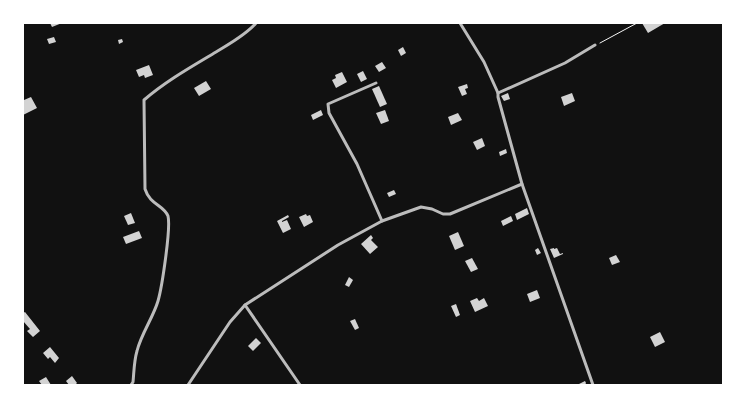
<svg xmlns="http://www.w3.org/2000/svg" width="746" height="408" font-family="'Space Grotesk',sans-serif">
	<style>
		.building { fill: #d3d3d3 }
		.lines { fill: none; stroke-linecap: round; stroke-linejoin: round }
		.path { stroke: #f5f5f5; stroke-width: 1 }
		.minor { stroke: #bcbcbc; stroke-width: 3 }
	</style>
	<rect width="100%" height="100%" fill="#111"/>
	<g class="building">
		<path d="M50,23H62L52,27Z"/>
		<path d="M642,23H665L648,33Z"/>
		<path d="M54,37L56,42L49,44L47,39Z"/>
		<path d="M122,39L123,42L119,44L118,40Z"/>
		<path d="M403,47L406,53L401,56L398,50Z"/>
		<path d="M382,62L386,68L379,72L375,66Z"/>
		<path d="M149,65L153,75L145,78L144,75L139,77L136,70Z"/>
		<path d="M363,71L367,79L361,82L357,74Z"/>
		<path d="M342,72L347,82L336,88L332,80L336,78L335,75Z"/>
		<path d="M206,81L211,89L199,96L194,88Z"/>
		<path d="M467,84L468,88L465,89L467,94L462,96L458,87Z"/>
		<path d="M379,86L387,104L380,107L372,89Z"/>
		<path d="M508,93L510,99L504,101L501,96Z"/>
		<path d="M572,93L575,101L564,106L561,97Z"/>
		<path d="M23,97L24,100L31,97L37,108L23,115Z"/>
		<path d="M321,110L323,115L313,120L311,115Z"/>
		<path d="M385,110L389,121L381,124L376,113Z"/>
		<path d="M458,113L462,120L451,125L448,117Z"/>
		<path d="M482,138L485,146L477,150L473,142Z"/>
		<path d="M506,149L507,153L500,156L499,152Z"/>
		<path d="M394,190L396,194L389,197L387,193Z"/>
		<path d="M527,208L529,214L517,220L515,214Z"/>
		<path d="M131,213L135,223L128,225L124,216Z"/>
		<path d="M306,214L307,216L310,215L313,222L304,227L299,217Z"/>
		<path d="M288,215L289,217L282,221V222L287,220L291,229L283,233L277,221Z"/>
		<path d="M511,216L513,221L503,226L501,221Z"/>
		<path d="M139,231L142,238L126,244L123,237Z"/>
		<path d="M458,232L464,246L455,250L449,236Z"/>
		<path d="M371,235L373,238L371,240L378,247L370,254L361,244Z"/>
		<path d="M538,248L541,253L537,255L535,250Z"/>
		<path d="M554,248V249L557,248L560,254L563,253V254L554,258L550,249Z"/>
		<path d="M616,255L620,262L612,265L609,258Z"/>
		<path d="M472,258L478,269L471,272L465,261Z"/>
		<path d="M349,277L353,280L349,287L345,285Z"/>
		<path d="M537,290L540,298L530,302L527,294Z"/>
		<path d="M477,298L479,301L484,298L488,306L475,312L470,301Z"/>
		<path d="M456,304L460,315L456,317L451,306Z"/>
		<path d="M25,312L40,331L33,337L27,331L30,329L23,321V313Z"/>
		<path d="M355,319L359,328L355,330L350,321Z"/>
		<path d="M660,332L665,342L655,347L650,337Z"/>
		<path d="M256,338L261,343L253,351L248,346Z"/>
		<path d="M50,347L59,358L55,363L50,357L48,359L43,353Z"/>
		<path d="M72,376L77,383L75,385H69L66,381Z"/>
		<path d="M46,377L51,385H42L39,381Z"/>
		<path d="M585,381L586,383L585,385H580L579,384Z"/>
	</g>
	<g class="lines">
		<path class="path" d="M600,43L637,23"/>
		<g class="minor">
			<path d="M460,23L484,62L498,93V97L522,184L593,385"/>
			<path d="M376,83L328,104L329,113L357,164L382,221"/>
			<path d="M498,93L565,63L595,45"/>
			<path d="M245,305L300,385"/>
			<path d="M131,385L133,382C134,372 134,361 137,351C141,334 153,318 158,301C162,287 171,228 168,216C164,205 150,205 145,189L144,100C166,81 191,67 216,52C229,44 246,35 256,23"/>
			<path d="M188,385L230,322L245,305L338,245L382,221L421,207L432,209L443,214H450L522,184"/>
		</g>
	</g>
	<rect width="746" height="408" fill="none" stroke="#ffffff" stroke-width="48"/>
</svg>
